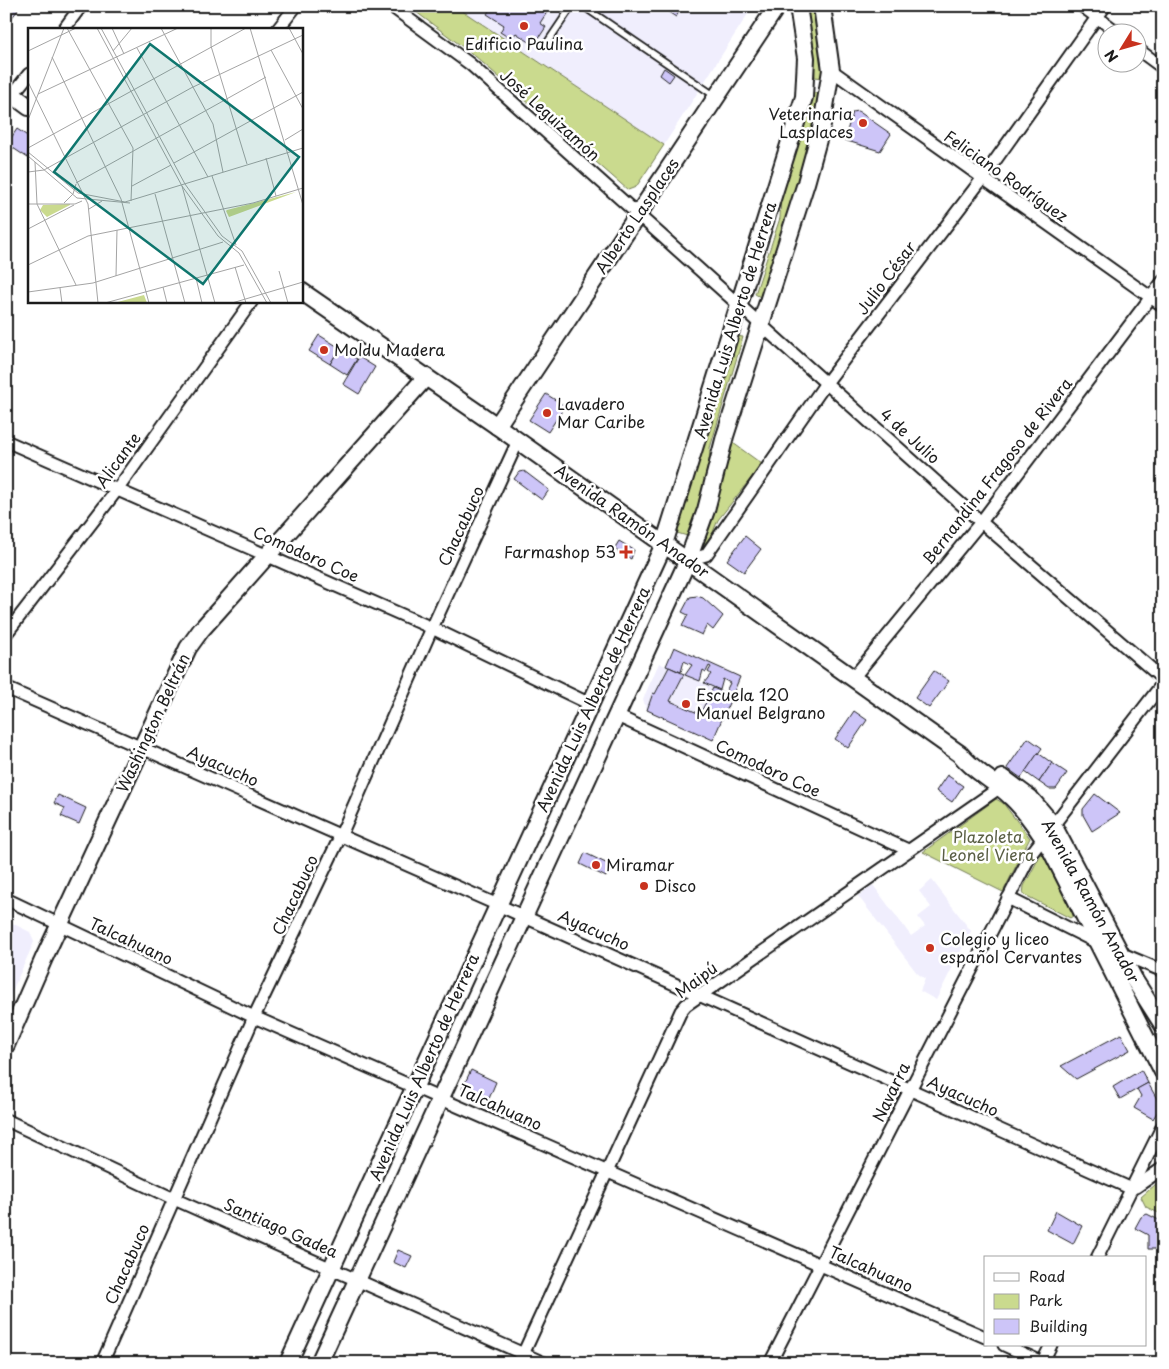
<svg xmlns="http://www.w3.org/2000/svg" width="1169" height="1369" font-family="'Playpen Sans',sans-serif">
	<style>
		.built { fill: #f0eefd }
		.green { fill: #cada8e; stroke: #737b55 }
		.building { fill: #cdc5f8; stroke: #1c1c1c }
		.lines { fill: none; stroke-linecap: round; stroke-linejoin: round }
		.lane-casing { stroke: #1c1c1c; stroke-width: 9 }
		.street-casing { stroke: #1c1c1c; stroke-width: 15 }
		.secondary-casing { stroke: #1c1c1c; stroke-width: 20 }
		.lane { stroke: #fff; stroke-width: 5.5 }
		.street { stroke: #fff; stroke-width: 11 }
		.secondary { stroke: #fff; stroke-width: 16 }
		.poi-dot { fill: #c8321e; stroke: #fff; stroke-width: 2 }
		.labels { text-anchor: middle; stroke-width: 5; stroke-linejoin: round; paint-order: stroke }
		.poi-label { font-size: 16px; fill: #1c1c1c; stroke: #fff; text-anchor: start }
		.street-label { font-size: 16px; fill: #1c1c1c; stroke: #fff }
		.park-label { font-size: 16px; fill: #595e44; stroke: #fff }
		.inset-road { fill: none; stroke: #a4a4a4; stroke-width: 1 }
		.view { fill: #0f766e; fill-opacity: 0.15; stroke: #0f766e; stroke-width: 2.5 }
		.inset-edge { fill: none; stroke: #1c1c1c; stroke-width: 2.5 }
	</style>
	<rect width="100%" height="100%" fill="#fff"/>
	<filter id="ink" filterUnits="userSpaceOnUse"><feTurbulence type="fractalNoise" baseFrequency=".02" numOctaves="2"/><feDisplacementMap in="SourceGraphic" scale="10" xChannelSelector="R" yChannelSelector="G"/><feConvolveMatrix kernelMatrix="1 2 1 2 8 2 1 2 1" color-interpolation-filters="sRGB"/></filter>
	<g filter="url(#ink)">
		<g class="built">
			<path d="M455,6H753L664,145Z"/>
			<path d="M659,663L732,696L713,740L646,709L643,699Z"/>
			<path d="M932,880L971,931L936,1000L920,991L925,979L917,973L858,896L873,885L911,936L925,926L918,917L931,907L919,891Z"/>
			<path d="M6,920L30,932L34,942L6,1005Z"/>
		</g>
		<g class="green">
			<path d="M408,6H455L664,145L636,187L628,190L475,56Z"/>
			<path d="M806,6H815L823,54V78L815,77L814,53Z"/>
			<path d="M812,92L822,95L817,119L762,298L755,294L780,218L781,194L807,116Z"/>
			<path d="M736,336L743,337L710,448L708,475L691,537L677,533Z"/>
			<path d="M733,443L762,464L718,520L713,532L704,545L702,544Z"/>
			<path d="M996,799L1003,803L1030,838L1003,892L923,852Z"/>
			<path d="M1042,852L1073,911V916L1070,918L1023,894L1024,886Z"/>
			<path d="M1163,1178V1215L1146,1207L1141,1197Z"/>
		</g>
		<g class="building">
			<path d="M6,6H13L18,10L6,25Z"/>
			<path d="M492,6H551L540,23L546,27L534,45L516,33L511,39L500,32L504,25L487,14Z"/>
			<path d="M659,6H682L676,17Z"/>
			<path d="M664,68L674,75L669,82L660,75Z"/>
			<path d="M858,111L891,134L880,151L844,140L853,112Z"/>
			<path d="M17,129L29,137L28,158L7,144Z"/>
			<path d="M319,335L340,348L330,364L309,351Z"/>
			<path d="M340,348L357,359L347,375L330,364Z"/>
			<path d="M359,357L375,367L359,394L343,384Z"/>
			<path d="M546,394L565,406L548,432L529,420Z"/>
			<path d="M524,471L549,490L542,500L514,479L519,472Z"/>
			<path d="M745,536L761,549L744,572L727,560Z"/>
			<path d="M619,541L634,550L631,559L614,549Z"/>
			<path d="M697,596L703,598L723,616L713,630L707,625L702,635L682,626L688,615L682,612L690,597Z"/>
			<path d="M674,647L740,677L732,696L725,693L730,683L723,679L720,690L704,683L711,674L708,672L711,667L709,666L706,672L703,670L700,681L685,675L692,665L684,661L681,672L666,666Z"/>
			<path d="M669,667L684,674L670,701L700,714L713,688L732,696L713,740L647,710L653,693L655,694Z"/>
			<path d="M934,671L949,681L929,708L915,698Z"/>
			<path d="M854,711L867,720L848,748L835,739Z"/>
			<path d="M1028,738L1042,748L1021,778L1007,768Z"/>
			<path d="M1038,753L1052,763L1039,782L1025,772Z"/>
			<path d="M1052,763L1067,773L1056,789H1049L1039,782Z"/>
			<path d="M947,775L963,786L952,802L936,791Z"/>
			<path d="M1095,794L1120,813L1092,831L1083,815V809Z"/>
			<path d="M58,795L86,808L79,824L61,816L65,808L54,803Z"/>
			<path d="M585,853L612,866L606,877L580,864Z"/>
			<path d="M1121,1034L1130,1050L1076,1079L1061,1066Z"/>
			<path d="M471,1070L496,1082L488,1101L462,1089Z"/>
			<path d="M1141,1070L1148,1083L1120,1099L1113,1087Z"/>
			<path d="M1148,1083L1161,1106L1153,1119L1134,1108L1141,1096L1137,1089Z"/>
			<path d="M1056,1211L1082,1226L1073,1244L1047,1230Z"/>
			<path d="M1147,1214L1163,1222V1249H1148V1235L1135,1228L1141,1217Z"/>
			<path d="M398,1250L412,1256L406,1268L393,1262Z"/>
		</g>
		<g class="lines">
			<g class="lane-casing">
				<g id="lane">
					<path d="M583,6L715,96"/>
					<path d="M547,43L572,6"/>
				</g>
			</g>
			<g class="street-casing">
				<g id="street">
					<path d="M391,6L470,64L981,522L1163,679"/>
					<path d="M1082,6L1117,32"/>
					<path d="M64,29L81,6"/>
					<path d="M278,29L296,6"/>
					<path d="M1136,48L1163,68"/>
					<path d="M831,70L1163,306"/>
					<path d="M6,103L29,74"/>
					<path d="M6,441L432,628L590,704"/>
					<path d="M688,560L706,555L826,383L982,179L1105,6"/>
					<path d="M6,634L117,490L252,301"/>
					<path d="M853,678L981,522L1163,281"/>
					<path d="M6,688L498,905L1132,1189"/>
					<path d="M615,715L908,850"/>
					<path d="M1008,898L1098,943"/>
					<path d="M6,899L254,1017L985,1337"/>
					<path d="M1120,953L1163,971"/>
					<path d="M6,1120L174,1199L544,1363"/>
					<path d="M1136,1187L1163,1168"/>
					<path d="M1097,1258L1163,1125"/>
					<path d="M1004,1345L1044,1363"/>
					<path d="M102,1363L254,1017L340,837L432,628L518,441"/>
					<path d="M519,1363L681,1011L686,1005L999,788"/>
					<path d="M770,1363L1031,854L1163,683"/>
					<path d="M1042,1363L1051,1345"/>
				</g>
			</g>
			<g class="secondary-casing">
				<g id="secondary">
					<path d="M6,90L29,107"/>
					<path d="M301,291L497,426L960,754C974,772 995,781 1011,797C1027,812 1040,832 1051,850L1163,1072"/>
					<path d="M497,426L777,6"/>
					<path d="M1003,778L1030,798L1053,825L1135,981L1163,1025"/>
					<path d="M6,1045L44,958L188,648L201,630L426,377"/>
					<path d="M288,1363L664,544L804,97L806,58L798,6"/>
					<path d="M319,1363L688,560L706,510L725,436L806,183L822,125L831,70L822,6"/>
				</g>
			</g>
			<use href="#lane" class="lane"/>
			<use href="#street" class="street"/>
			<use href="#secondary" class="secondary"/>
		</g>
	</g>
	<g class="poi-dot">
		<circle cx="524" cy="26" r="5"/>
		<circle cx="863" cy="123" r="5"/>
		<circle cx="324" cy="350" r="5"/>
		<circle cx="547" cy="413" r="5"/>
		<path d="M623.5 544.5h5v5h5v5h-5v5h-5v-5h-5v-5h5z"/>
		<circle cx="686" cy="704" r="5"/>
		<circle cx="596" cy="865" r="5"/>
		<circle cx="644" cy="886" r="5"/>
		<circle cx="930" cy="948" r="5"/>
	</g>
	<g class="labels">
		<g class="poi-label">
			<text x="524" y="50" text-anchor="middle">Edificio Paulina</text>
			<text x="853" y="120" text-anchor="end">Veterinaria<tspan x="853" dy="18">Lasplaces</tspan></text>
			<text x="334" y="356">Moldu Madera</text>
			<text x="557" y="410">Lavadero<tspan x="557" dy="18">Mar Caribe</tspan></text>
			<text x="616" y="558" text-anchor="end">Farmashop 53</text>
			<text x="696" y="701">Escuela 120<tspan x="696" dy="18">Manuel Belgrano</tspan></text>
			<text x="606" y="871">Miramar</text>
			<text x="654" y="892">Disco</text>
			<text x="940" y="945">Colegio y liceo<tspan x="940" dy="18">español Cervantes</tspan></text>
		</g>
		<g class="street-label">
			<text transform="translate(550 115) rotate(42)" y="6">José Leguizamón</text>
			<text transform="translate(1006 176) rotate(35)" y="6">Feliciano Rodríguez</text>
			<text transform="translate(637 216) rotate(-56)" y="6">Alberto Lasplaces</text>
			<text transform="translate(886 278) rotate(-53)" y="6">Julio César</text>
			<text transform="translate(735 320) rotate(-73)" y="6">Avenida Luis Alberto de Herrera</text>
			<text transform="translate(910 436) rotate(42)" y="6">4 de Julio</text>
			<text transform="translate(118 460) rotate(-54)" y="6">Alicante</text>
			<text transform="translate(997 471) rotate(-52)" y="6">Bernandina Fragoso de Rivera</text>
			<text transform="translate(632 521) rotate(35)" y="6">Avenida Ramón Anador</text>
			<text transform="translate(461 526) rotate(-65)" y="6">Chacabuco</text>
			<text transform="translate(306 554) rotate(24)" y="6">Comodoro Coe</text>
			<text transform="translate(593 699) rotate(-65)" y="6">Avenida Luis Alberto de Herrera</text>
			<text transform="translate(153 723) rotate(-65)" y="6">Washington Beltrán</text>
			<text transform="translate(223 766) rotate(24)" y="6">Ayacucho</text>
			<text transform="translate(768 768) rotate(25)" y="6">Comodoro Coe</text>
			<text transform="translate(295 895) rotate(-65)" y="6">Chacabuco</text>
			<text transform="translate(1091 901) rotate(61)" y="6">Avenida Ramón Anador</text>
			<text transform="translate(594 930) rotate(24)" y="6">Ayacucho</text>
			<text transform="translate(131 941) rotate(25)" y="6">Talcahuano</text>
			<text transform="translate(696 980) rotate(-37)" y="6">Maipú</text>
			<text transform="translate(424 1067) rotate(-66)" y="6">Avenida Luis Alberto de Herrera</text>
			<text transform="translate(891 1092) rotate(-64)" y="6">Navarra</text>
			<text transform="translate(963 1096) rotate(24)" y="6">Ayacucho</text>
			<text transform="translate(500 1107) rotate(24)" y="6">Talcahuano</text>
			<text transform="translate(281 1228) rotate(24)" y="6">Santiago Gadea</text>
			<text transform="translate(127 1264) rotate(-66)" y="6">Chacabuco</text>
			<text transform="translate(871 1269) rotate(24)" y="6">Talcahuano</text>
		</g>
		<g class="park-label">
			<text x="988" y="843">Plazoleta<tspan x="988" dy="18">Leonel Viera</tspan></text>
		</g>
	</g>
	<g transform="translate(28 28)">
		<rect width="275" height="275" fill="#fff"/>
		<path d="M268,164L201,189L198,183L199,182ZM15,177L42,176V177L19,189L12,182ZM116,267L119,275H86Z" fill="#cada8e"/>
		<path class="inset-road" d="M39,0L105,120L103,173M69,0L154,158L190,208L211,225L239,275M73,0L157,156L194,208L214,223L243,275M84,0L96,26M133,0L185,96L195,144M183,0V18L219,136M222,0L275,177M261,0L275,26M109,20L180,149M243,22L275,81M0,23L48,0M85,23L104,0M24,29L93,171L121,275M0,54L60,176L70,275M10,66L150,0M0,92L36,0M257,112L275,101M0,120L218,0M0,124L50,165L97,174L275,120M0,128L49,170L102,175M238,130L248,168M7,134L9,176L48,257M146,135L275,64M0,144L16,142L163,60L275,7M184,148L208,217M48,155L238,49M104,158L143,137M154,158L187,275M127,166L157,275M36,175L45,166L48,156M0,176H47L54,173M61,181L74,173M0,201L46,177M0,237L60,208L225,175L275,160M207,239L218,275M251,243L260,275M88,248L89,202M168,250L174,275M135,259L139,275M32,260L34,275M0,264L65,255L195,214M77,275L216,237M204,275L275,254"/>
		<path class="view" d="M122,16L271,129L175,256L26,144Z"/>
		<rect width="275" height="275" class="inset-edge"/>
	</g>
	<rect width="1169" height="1369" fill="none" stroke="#fff" stroke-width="25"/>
	<rect x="12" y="12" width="1144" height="1344" fill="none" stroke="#1c1c1c" stroke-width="2" filter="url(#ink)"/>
	<rect x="984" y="1256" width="162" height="90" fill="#ffffff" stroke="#a4a4a4"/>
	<rect x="994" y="1273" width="25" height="8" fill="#ffffff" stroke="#a4a4a4"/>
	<text x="1029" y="1282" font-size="15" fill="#1c1c1c">Road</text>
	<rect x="994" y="1294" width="25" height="15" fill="#cada8e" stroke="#a4a4a4"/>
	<text x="1029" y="1306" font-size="15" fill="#1c1c1c">Park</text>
	<rect x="994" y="1319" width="25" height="15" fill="#cdc5f8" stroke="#a4a4a4"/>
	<text x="1029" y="1332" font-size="15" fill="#1c1c1c">Building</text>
	<g transform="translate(1122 48) rotate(233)"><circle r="24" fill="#ffffff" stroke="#a4a4a4"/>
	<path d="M0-4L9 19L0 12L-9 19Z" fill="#c8321e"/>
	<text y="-8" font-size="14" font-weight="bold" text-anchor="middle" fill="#1c1c1c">N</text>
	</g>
</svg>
